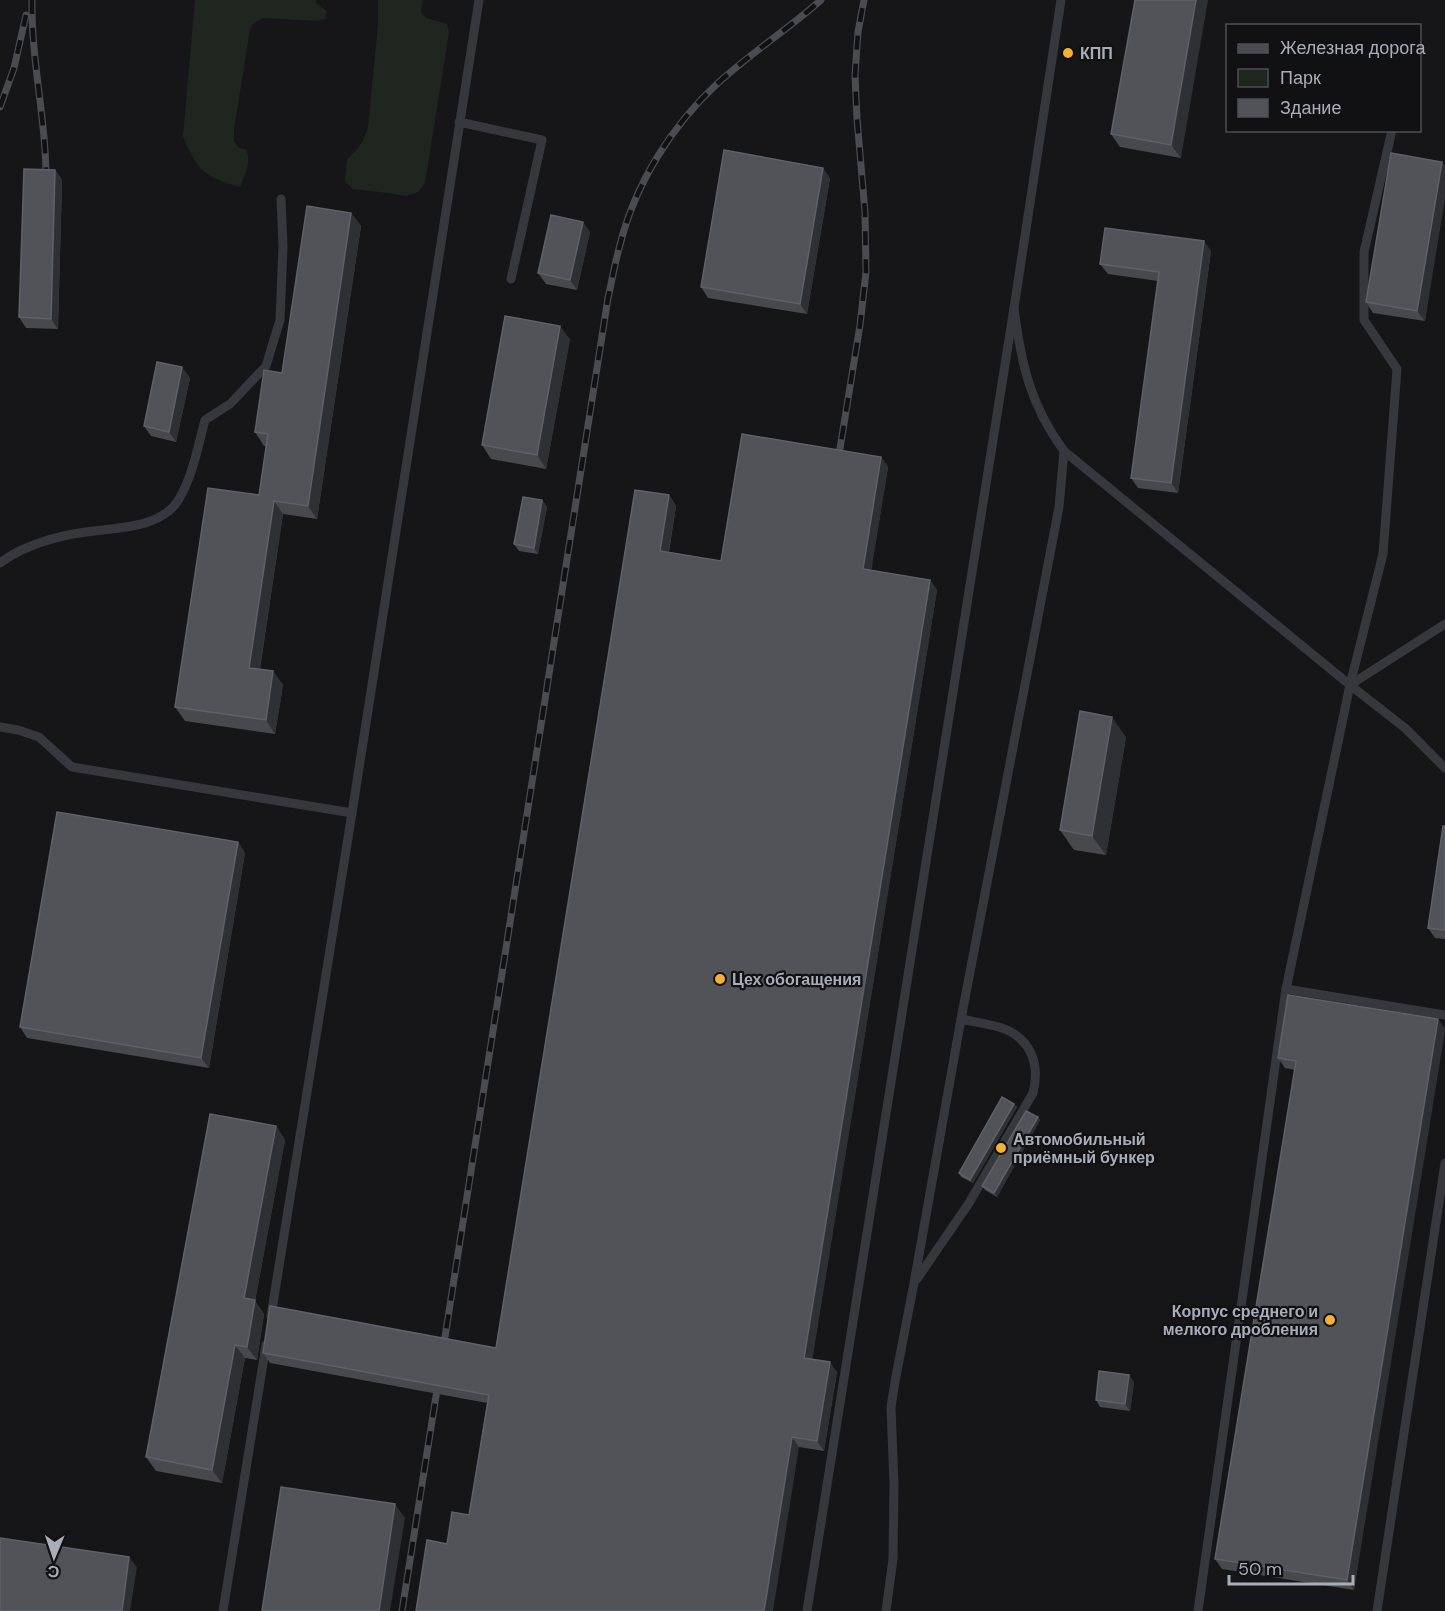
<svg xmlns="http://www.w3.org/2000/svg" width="1445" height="1611" font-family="'DM Sans',sans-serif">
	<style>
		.green { fill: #1e261f }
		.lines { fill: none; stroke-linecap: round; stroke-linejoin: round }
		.service { stroke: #37383d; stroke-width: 9 }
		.rail-casing { stroke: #4a4c52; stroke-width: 7 }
		.rail { stroke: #111113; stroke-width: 4.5; stroke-dasharray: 14; stroke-linecap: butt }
		.wall { fill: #47494d }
		.shaded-wall { fill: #2f3033 }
		.building { fill: #525359; stroke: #5f6168; stroke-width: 1.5 }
		.poi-dot { fill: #f2b134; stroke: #111113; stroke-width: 2 }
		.labels { text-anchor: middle; stroke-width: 4.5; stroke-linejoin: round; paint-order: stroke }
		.poi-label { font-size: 16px; font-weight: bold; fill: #a8adb8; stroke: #111113; text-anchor: start }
	</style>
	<rect width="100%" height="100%" fill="#161618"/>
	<g class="green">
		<path d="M195,0H316V3L327,11L325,19L317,21L263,18L254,23L250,29L234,130V141L239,148L246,149C252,161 245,175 240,187C206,178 196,170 183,136Z"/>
		<path d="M378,0H423L421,12L426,18L447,24L449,32L425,183L418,192L406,196L388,193L353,189L345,182L347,159C359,149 364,141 368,127L378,24Z"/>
	</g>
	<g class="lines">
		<g class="service">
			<path d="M1061,0L1014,308C1021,363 1030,405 1064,451L1350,685L1405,728L1445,768"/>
			<path d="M459,122L542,140L511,279"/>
			<path d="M0,563C21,547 48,539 73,534C106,527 160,532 179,499C193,475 198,446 205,420L230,404L266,366L280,320L283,246L281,199"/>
			<path d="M1350,685L1445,624"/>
			<path d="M0,727L18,730L39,737L72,767L352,813"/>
			<path d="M1286,989L1445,1015"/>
			<path d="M917,1279L969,1203L1033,1093C1040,1065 1032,1039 1002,1028C989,1024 975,1022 961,1019"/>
			<path d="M271,1316L352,813L479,0"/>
			<path d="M223,1611L266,1345"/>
			<path d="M807,1611L1014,308"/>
			<path d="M886,1611L893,1559L894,1484L891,1407L896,1376L914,1283L961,1019L1059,507L1064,451"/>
			<path d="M1198,1611L1286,989L1350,685L1383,554L1397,369L1364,320V252L1392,130"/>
			<path d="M1377,1611L1445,1163"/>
		</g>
		<g class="rail-casing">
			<g id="rail">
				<path d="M32,0C31,62 47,123 46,185"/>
				<path d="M0,107L14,68L26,15"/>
				<path d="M837,467L860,325L866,272L865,212L857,119L855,75L858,32L864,0"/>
				<path d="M442,1356L608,298C612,281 615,262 620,245C635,184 672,125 718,83C751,53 788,29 821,0"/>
				<path d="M402,1611L439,1377"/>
			</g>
		</g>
		<use href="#rail" class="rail"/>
	</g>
	<g class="wall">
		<path d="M1135,0L1181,158L1120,147L1111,134Z"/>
		<path d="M1445,165L1425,321L1373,313L1366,302Z"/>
		<path d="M55,170L62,180L58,329L26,328L19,317Z"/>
		<path d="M830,178L807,314L708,298L701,287Z"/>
		<path d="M351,213L361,226L317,519L283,514L260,669L273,671L283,685L275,734L185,721L175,707L259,495L266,446H264L255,432L282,373Z"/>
		<path d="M590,232L577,290L546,284L538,273Z"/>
		<path d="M1211,251L1178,493L1138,488L1131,478L1158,281L1108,274L1100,264Z"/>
		<path d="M570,339L546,469L491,459L482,445Z"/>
		<path d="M190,378L176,442L151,436L144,426Z"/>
		<path d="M881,457L888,467L871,570L930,580L937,590L812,1359L837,1372L824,1451L799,1447L447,1544L469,1515L487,1403L270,1363L263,1353L496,1348L669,495L676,506L669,552L721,561Z"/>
		<path d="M542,500L547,507L538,554L519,551L514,544Z"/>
		<path d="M1126,737L1106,855L1074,850L1060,830Z"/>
		<path d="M1445,826V939L1435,938L1428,928Z"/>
		<path d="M238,842L245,853L209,1068L27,1038L20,1027Z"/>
		<path d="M1438,1019L1354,1590L1222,1569L1215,1559L1295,1070L1285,1068L1278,1058Z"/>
		<path d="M1014,1104L1017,1107L973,1183L961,1177L959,1173Z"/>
		<path d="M1038,1117L1040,1120L997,1197L985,1190L982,1186Z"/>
		<path d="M276,1126L285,1140L255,1301L264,1314L257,1360L245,1358L222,1483L156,1471L146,1457Z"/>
		<path d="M1134,1382L1130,1411L1100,1407L1096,1400Z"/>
	</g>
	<g class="shaded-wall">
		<path d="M1196,0H1208L1181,158L1171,145Z"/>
		<path d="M1442,162L1445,165V199L1425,321L1417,311Z"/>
		<path d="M823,168L830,178L807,314L800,304Z"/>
		<path d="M55,170L62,180L58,329L51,319Z"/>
		<path d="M351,213L361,226L317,519L308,506Z"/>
		<path d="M583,222L590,232L577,290L570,280Z"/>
		<path d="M1204,241L1211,251L1178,493L1171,483Z"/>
		<path d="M560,326L570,339L546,469L537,455Z"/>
		<path d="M182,367L190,378L176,442L169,432Z"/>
		<path d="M881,457L888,467L870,579L863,569Z"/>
		<path d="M669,495L676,506L667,561L660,551Z"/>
		<path d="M542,500L547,507L538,554L534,548Z"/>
		<path d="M274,501L283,514L258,681L249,668Z"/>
		<path d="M930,580L937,590L811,1368L804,1358Z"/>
		<path d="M273,671L283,685L275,734L266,720Z"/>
		<path d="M1112,717L1126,737L1106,855L1092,836Z"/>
		<path d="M238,842L245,853L209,1068L201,1058Z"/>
		<path d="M1438,1019L1445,1029V1031L1354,1590L1347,1580Z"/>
		<path d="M1014,1104L1017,1107L973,1183L970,1180Z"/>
		<path d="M1038,1117L1040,1120L997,1197L994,1193Z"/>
		<path d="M276,1126L285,1140L255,1301L264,1314L257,1360L247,1347L244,1298Z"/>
		<path d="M235,1345L245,1358L222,1483L212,1470Z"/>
		<path d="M830,1362L837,1372L824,1451L817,1441Z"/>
		<path d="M1129,1375L1134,1382L1130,1411L1125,1404Z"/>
		<path d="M792,1437L799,1447L773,1611H764Z"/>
		<path d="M395,1504L405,1518L390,1611H379Z"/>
		<path d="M129,1557L137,1567L130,1611H122Z"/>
	</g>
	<g class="building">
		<path d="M1135,0H1196L1171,145L1111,134Z"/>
		<path d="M724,150L823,168L800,304L701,287Z"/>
		<path d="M1391,153L1442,162L1417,311L1366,302Z"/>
		<path d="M24,169L55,170L51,319L19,317Z"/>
		<path d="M307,206L351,213L308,506L274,501L249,668L273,671L266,720L175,707L208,488L259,495L268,434L255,432L264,370L282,373Z"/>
		<path d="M551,215L583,222L570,280L538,273Z"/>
		<path d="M1105,228L1204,241L1171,483L1131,478L1159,272L1100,264Z"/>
		<path d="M505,316L560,326L537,455L482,445Z"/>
		<path d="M157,362L182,367L169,432L144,426Z"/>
		<path d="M742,434L881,457L863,569L930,580L804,1358L830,1362L817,1441L792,1437L764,1611H416L427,1540L447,1544L452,1512L469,1515L489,1395L263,1353L270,1306L496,1348L635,490L669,495L660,551L721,561Z"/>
		<path d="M523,497L542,500L534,548L514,544Z"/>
		<path d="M1080,711L1112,717L1092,836L1060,830Z"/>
		<path d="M57,812L238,842L201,1058L20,1027Z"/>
		<path d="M1443,826H1445V930L1428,928Z"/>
		<path d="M1288,995L1438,1019L1347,1580L1215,1559L1296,1061L1278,1058Z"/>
		<path d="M1002,1097L1014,1104L970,1180L959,1173Z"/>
		<path d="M1026,1111L1038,1117L994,1193L982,1186Z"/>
		<path d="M210,1114L276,1126L244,1298L255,1300L247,1347L235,1345L212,1470L146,1457Z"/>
		<path d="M1099,1371L1129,1375L1125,1404L1096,1400Z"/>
		<path d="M281,1487L395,1504L379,1611H262Z"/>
		<path d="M0,1538L129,1557L122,1611H0Z"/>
	</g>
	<g class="poi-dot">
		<circle cx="1068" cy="53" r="6"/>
		<circle cx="720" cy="979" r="6"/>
		<circle cx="1001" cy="1148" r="6"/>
		<circle cx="1330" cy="1320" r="6"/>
	</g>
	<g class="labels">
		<g class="poi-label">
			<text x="1080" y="59">КПП</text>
			<text x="732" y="985">Цех обогащения</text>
			<text x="1013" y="1145">Автомобильный<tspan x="1013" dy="18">приёмный бункер</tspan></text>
			<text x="1318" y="1317" text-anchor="end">Корпус среднего и<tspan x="1318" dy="18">мелкого дробления</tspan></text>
		</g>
	</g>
	<rect x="1226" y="24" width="195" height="108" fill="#111113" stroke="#4d4f55" stroke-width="1.5"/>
	<rect x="1238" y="44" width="30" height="9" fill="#4a4c52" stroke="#4d4f55" stroke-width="1.5"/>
	<text x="1280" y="54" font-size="18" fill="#a8adb8">Железная дорога</text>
	<rect x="1238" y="69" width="30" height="18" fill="#1e261f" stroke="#4d4f55" stroke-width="1.5"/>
	<text x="1280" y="84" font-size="18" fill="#a8adb8">Парк</text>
	<rect x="1238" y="99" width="30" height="18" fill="#525359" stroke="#4d4f55" stroke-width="1.5"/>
	<text x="1280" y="114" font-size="18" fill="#a8adb8">Здание</text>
	<g transform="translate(54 1557) rotate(182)" stroke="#111113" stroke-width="4.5" paint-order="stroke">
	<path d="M0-4.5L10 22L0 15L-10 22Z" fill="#a8adb8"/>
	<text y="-9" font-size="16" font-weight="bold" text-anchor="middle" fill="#a8adb8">С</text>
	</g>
	<path d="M1229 1575v9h124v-9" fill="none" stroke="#a8adb8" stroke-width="3"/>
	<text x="1238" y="1575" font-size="18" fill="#a8adb8" stroke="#111113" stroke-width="4.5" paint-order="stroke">50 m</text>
</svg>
